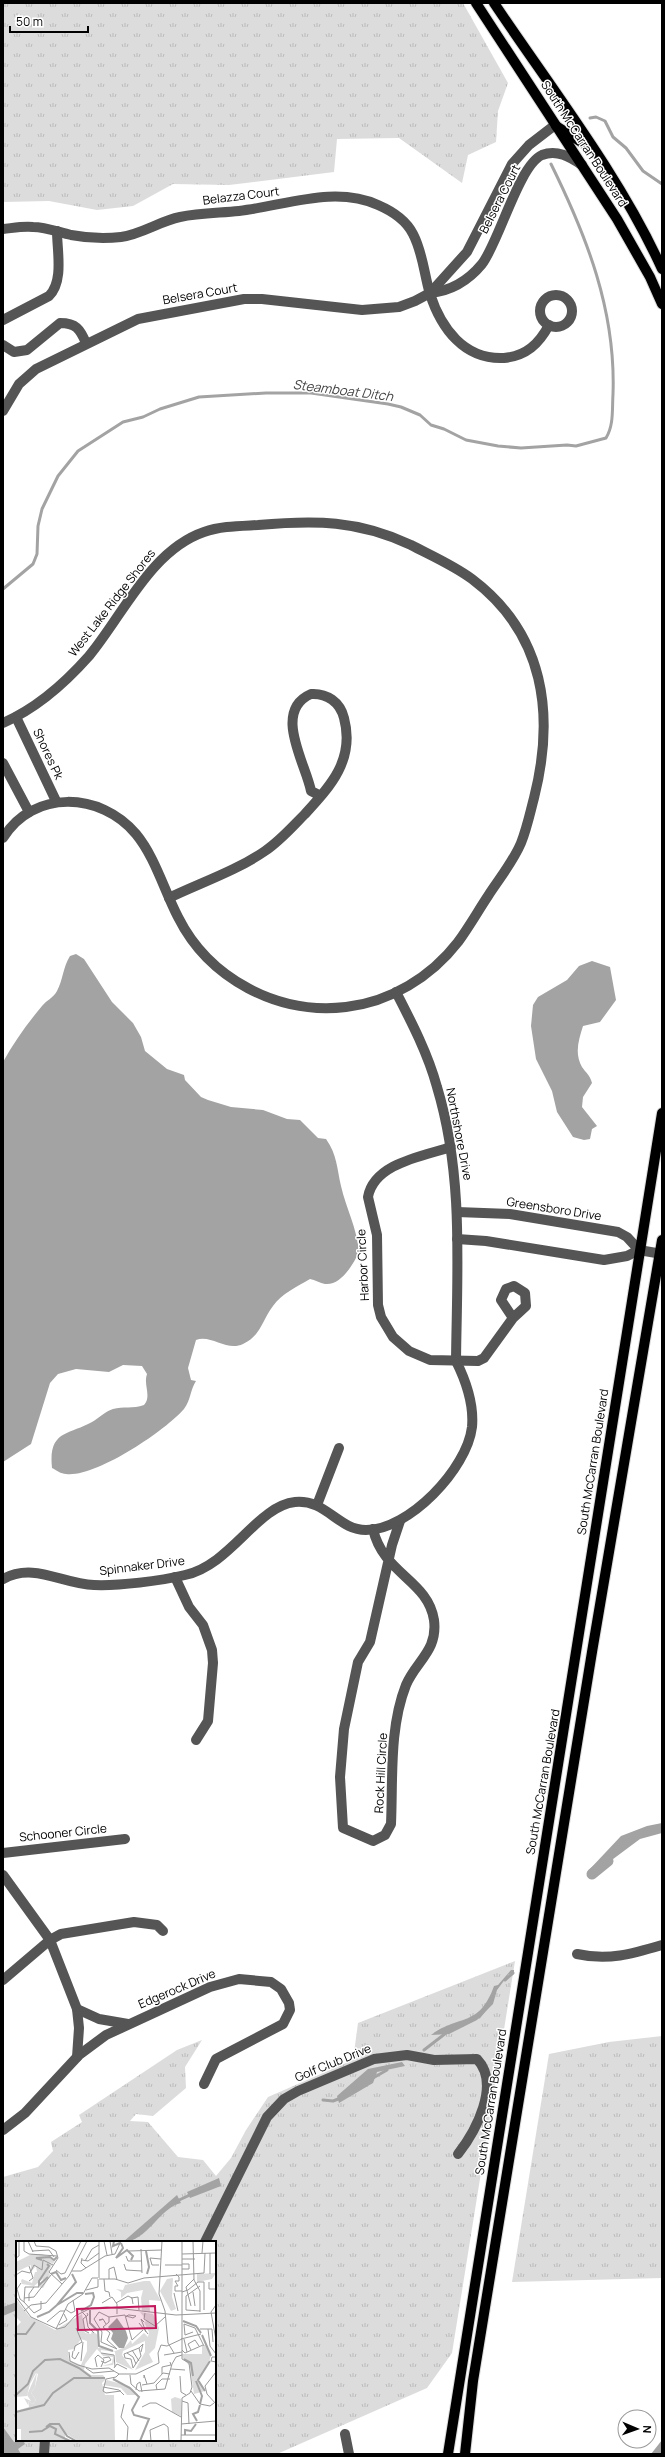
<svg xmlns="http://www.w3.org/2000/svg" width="665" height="2457" font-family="Manrope,sans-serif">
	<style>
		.grass { fill: url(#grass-tufts); fill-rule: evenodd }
		.water { fill: #a3a3a3 }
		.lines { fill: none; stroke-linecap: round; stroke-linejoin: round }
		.stream { stroke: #a3a3a3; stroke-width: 3 }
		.canal { stroke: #a3a3a3; stroke-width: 11 }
		.major-casing { stroke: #dbdbdb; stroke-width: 12 }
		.minor { stroke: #555; stroke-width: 10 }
		.major { stroke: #000; stroke-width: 10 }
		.labels { text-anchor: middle; stroke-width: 3; stroke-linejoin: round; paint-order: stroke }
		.street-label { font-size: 12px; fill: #000; stroke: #fff }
		.water-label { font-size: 13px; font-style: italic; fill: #444; stroke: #fff }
		.inset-river { fill: none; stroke: #a3a3a3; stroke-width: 2 }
		.inset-road { fill: none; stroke: #999; stroke-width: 1 }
		.view { fill: #c2185b; fill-opacity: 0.15; stroke: #c2185b; stroke-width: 2 }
		.inset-edge { fill: none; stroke: #000; stroke-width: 2 }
	</style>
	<defs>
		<pattern id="grass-tufts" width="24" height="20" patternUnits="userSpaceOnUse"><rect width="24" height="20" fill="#dcdcdc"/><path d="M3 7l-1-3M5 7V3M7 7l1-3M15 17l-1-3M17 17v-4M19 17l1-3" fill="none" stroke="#bbb"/></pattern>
	</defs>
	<rect width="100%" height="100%" fill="#fff"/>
	<g class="grass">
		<path d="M3,3H463L508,83L498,111L496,142L468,155L462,183L399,138L337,139L334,172L229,185L173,184L133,206L97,210L49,201L3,202Z"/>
		<path d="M515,1961L452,2353L427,2388L277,2454H3V2177L38,2167L53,2151L51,2142L82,2122L79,2115L177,2050L202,2040L185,2067L186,2088L153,2116L136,2114L130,2121L148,2122L178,2157L203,2160L216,2176L231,2158L246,2130L268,2097L353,2060L358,2023ZM17,2242H215V2440H17Z"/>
		<path d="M662,2036V2278L512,2282L549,2054L609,2042Z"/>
	</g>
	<g class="water">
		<path d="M76,954L84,959L112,1002L133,1023L141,1037L145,1051L167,1069L184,1075L185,1080L201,1097L208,1100L231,1107L263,1110L287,1119L300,1120L318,1138L326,1139C337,1154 337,1169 341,1186C346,1208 357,1228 359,1252C354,1263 341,1286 325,1284C320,1283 315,1280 310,1279C298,1286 281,1294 273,1306C262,1320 261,1336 243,1344C227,1352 211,1334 196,1340L188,1368L191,1380L196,1381C190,1390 191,1400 184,1409C165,1431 95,1478 66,1474C61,1474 56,1470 52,1468C48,1430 69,1435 92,1422C99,1418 104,1412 113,1409C123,1406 133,1409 144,1405C152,1396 143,1385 147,1374L142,1366L123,1365L109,1372L76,1369L58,1374L50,1383L31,1444L3,1462V1062C14,1042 27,1024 42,1006C47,1000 53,998 57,991C63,980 63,967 70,956Z"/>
		<path d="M592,961L610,967L616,1000L600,1022L583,1026C579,1039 574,1053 582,1067C586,1073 590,1075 592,1083L583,1097L582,1107L597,1126L592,1129L590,1139L584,1140L573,1137L557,1112L552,1091L536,1059L531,1026L533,1005L538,997L567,980L579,966Z"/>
		<path d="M662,1823V1833L640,1839L597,1871L591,1873L589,1870L621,1836L647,1826Z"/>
		<path d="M511,1970H514V1973L509,1974L497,1990L493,2004L477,2020L449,2034L431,2035C459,2014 479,2028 494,1986L498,1985Z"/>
		<path d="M402,2062L405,2066L377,2072L373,2083L339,2103L337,2096L368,2069Z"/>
		<path d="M219,2178L221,2186L190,2198L187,2192Z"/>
		<path d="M177,2195L181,2203C159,2208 147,2242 123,2242Z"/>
		<path d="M17,2302V2310L3,2316V2307Z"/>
		<path d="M3,2427L14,2442H24L25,2444L18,2449L21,2454H3Z"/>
		<path d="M662,2440V2454H651Z"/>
	</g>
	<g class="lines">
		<g class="stream">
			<path d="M590,118L596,117L605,121L613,137L626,148L643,171L662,184"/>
			<path d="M3,589L33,564L37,554L38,526L42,509L58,476L78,451L123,422L143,417L160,409L199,397L266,393H311L388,404L401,407L420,415L431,425L444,429L466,440L498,446L521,448L567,445L576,446L606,438C614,425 612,409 613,394C616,311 587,237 551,164"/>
			<path d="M505,1980L513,1973"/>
			<path d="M479,2017L488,2006"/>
			<path d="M424,2050L446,2033"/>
			<path d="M373,2078L387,2070"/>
			<path d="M323,2100L333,2101L341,2098"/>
			<path d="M177,2201L192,2194"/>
		</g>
		<path class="canal" d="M592,1874L608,1861"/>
		<g class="major-casing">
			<g id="major">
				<path d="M476,3L617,219L650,277L662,304"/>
				<path d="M494,3C551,88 620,176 662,269"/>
				<path d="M556,126L586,145"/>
				<path d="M448,2454L662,1113"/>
				<path d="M465,2454L473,2381L488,2289L592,1652L662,1240"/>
			</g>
		</g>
		<g class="minor">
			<path d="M3,229C13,228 23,226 33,227C46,227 58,232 71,235C87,238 105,239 121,237C142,234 160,221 180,217C199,213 219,213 239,211C284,206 334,185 378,205C392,211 406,220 413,234C423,253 424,274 430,294C441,328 464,360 504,358C526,356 539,344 549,325"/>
			<path d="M430,293C450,291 468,281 482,264C499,242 519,165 542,155C557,149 570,157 582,165"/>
			<circle cx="556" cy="311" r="16"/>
			<path d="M3,320L49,296C64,281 57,251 57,231"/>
			<path d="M3,345L14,352L27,350L60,323C76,323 80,329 86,343"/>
			<path d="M3,411L19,384L36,369L138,319L244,299H262L362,310L399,307L415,301L430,293L467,252L512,164L529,145L555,125"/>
			<path d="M16,717L56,801"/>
			<path d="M3,723C35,709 66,682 89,656C123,615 151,550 204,532C221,526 240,526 258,525C315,520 358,520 411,545C432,556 453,565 472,579C545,634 555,715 534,798C530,813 527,828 521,843C513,862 499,879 488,896C478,911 469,927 458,942C431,977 390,1002 346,1007C278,1015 209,979 178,917C164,890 155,857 136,834C101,792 33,789 3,838"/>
			<path d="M3,763L29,812"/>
			<path d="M169,898C200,883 236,871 265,851C280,841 292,827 305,814C331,786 355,759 344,718C340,702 327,693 311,694C272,711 306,764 311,791L321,796"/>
			<path d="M451,1147C424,1156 374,1163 368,1197L377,1235L378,1305L381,1317L393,1337L409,1351L430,1360L478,1361L484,1358L513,1318L526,1306L525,1293L514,1286L506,1289L501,1300L513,1318"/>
			<path d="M457,1212L510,1214L618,1232L627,1237L639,1250"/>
			<path d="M457,1239L486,1241L604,1260L627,1256L639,1250L662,1254"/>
			<path d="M317,1505L339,1448"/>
			<path d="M373,1529C383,1574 428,1580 434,1620C438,1651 416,1661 406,1685C389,1728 393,1779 391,1824L385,1835L373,1841L343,1828L340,1777L344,1729L358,1662L370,1642L392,1545L400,1521"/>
			<path d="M175,1577L189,1607L203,1625L212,1650L213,1663L208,1721L196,1740"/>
			<path d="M3,1579C34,1562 62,1584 94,1585C119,1586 160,1581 185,1575C231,1565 257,1506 295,1502C326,1499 338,1530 366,1530C409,1530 467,1469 472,1427C474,1405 466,1381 456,1361C457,1269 464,1176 437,1087C428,1054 412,1023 396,992"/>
			<path d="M3,1853L125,1839"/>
			<path d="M3,1875L50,1940L77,2009L79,2028L77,2057"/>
			<path d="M577,1954C608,1961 632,1954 662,1945"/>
			<path d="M3,1980L50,1940L61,1934L134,1922L157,1925L163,1931"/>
			<path d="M77,2009L99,2019L128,2024"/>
			<path d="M3,2130L25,2113L79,2055L106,2035L210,1987L239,1979L271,1982L281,1989L289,2003L290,2010L283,2024L216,2059L204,2084"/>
			<path d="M205,2242L267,2117L284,2099L298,2091L374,2059L407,2055L434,2060L477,2059C501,2084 476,2131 458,2154"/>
			<path d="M345,2434L349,2454"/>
			<path d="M44,2454L45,2440"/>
		</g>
		<use href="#major" class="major"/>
	</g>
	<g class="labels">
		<g class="street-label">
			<text transform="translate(584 144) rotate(57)" y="4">South McCarran Boulevard</text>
			<text transform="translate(241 196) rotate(-7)" y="4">Belazza Court</text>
			<text transform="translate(500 199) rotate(-63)" y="4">Belsera Court</text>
			<text transform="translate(200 294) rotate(-10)" y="4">Belsera Court</text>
			<text transform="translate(112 603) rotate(-52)" y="4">West Lake Ridge Shores</text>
			<text transform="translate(48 754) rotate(65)" y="4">Shores Pk</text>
			<text transform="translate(459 1134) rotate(79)" y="4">Northshore Drive</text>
			<text transform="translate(554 1209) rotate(9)" y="4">Greensboro Drive</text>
			<text transform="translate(363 1265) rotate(-93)" y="4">Harbor Circle</text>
			<text transform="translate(593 1462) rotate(-81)" y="4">South McCarran Boulevard</text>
			<text transform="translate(142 1566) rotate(-7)" y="4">Spinnaker Drive</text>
			<text transform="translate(381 1773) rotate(-87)" y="4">Rock Hill Circle</text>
			<text transform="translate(543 1782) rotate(-80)" y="4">South McCarran Boulevard</text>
			<text transform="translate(63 1833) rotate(-6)" y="4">Schooner Circle</text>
			<text transform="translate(177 1989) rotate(-23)" y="4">Edgerock Drive</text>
			<text transform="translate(333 2063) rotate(-22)" y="4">Golf Club Drive</text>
			<text transform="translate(491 2102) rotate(-81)" y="4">South McCarran Boulevard</text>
		</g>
		<g class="water-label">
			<text transform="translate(343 390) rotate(7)" y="5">Steamboat Ditch</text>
		</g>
	</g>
	<g transform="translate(16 2241)">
		<rect width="200" height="200" fill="#fff"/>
		<path d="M16,13H26L38,18L41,15L37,23L34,21L36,24L33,29L34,35L27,47L21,46L27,42V38L18,45L6,43L5,40L6,38L16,42L19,31H21L20,25L14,32L15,24L0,31V21ZM157,37L156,56L160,68L155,70L144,50L151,38ZM128,40H134L145,60L133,59L134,71L126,70L125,57L127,49L111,52L105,57V51L100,48L107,49L109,44ZM0,58L13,75L39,89L66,73L69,92L75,93L76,90L82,94V107H89L97,111L109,106L115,99L116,103L128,92L132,96L133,91L128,81L131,80L124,71L137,73L143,87L139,107L133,113L137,121L119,129L129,111V100L107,110L106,114L117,129L100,121L99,111L85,109V112L97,114L98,120L97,124L86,125L96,122L97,116L87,115L81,108L69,123L68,129L75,134H87L90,138L86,142L89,154H98L99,200H62L49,192V200H5V188H0V170L13,166L12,160L17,163L20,159L15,152L19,146L22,133L20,132L14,143L11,155L0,156V86L5,81L0,76ZM65,98L71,100V110L65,124L53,119L52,109L58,108ZM91,139L113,145L122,154H111L105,147L87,144ZM159,156L165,158V175L156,171L155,158Z" fill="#dcdcdc" fill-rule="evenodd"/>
		<path d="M21,131L19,146L15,152L20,159L17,163L12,160V164L8,157L15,160L11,154Z" fill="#dcdcdc"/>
		<path d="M200,32L196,38L181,41V33ZM190,104L195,113L194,118L182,140L189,150L178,153L174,125L167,118L166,113H186V105Z" fill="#dcdcdc"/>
		<path d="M101,77L110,90L112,97L108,107H103L95,98L97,92L92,86Z" fill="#a3a3a3"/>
		<path class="inset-river" d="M98,0L97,5L104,2M105,2L107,7L100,17L111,9L117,15L115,19M130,10L133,26L131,33M26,19L20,17L34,16L38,19L41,16M31,23L33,25L23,40V44L32,36M35,33L40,31L45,39L50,37M56,33L60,41L41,64L61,52H67M74,69V82L82,90L83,105L97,110M65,70L75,64L78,56L77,52L69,53M21,76L33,71L41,64M167,80L180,85L185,92M0,93H10L19,81M186,94L195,115M168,118L175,122L177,135M97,138L114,147L123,156L116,169L118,174L133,178L124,200M180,140L186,155L184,163M189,150L182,139L194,120M0,154L12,143L17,130L29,119L44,118L63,127L75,136M0,171L28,164L37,152L58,137H89M181,180L177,173L182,171L184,164M30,186L34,183H43L51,195L60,200M13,191L26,190L34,185L40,188L39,193L54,200M169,194V189L175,190L180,183"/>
		<path class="inset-road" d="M8,0V10L13,13L41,15M12,0L17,11M18,0L20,5L33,6L40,10L42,17L33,31L46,43M88,0L91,14M94,0L96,13M146,0L143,53L149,70L152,102L158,112M177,0L178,39L184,50V71M125,8L126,32M16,10L33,9L38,16M113,10L146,9M186,12L187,0M194,12V33M166,13L200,12M110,15L112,20H126M0,17L3,15V0M66,17L65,22L70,27M166,18H179M66,19L72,20L83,12M69,20L76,8L83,4M108,23L110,29L126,30M143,24H136L134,17L145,18M149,24H166M13,25L17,37L13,40M166,28H173V23H166M40,29L45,33L49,32L65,0M56,30H65L89,15L99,13L105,0M160,33L163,36V40H159L162,45M0,34L6,30L14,32L18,24L26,29L27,19L37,24M83,37V0M83,38H99L112,42L128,37L188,32L189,12M88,38L89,50L93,51L94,56M93,38V28L98,26L101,39M188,41V69M193,41V48H199M5,42L1,48L4,58L8,61M200,42V64M162,45H159V50H166M23,46H9L8,61L18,72L25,68V60M70,49L82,46V38M166,51L172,49L182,41H188M177,51L179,65M158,52L162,70M170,55L184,45M170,55V69M0,56L15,76L41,88L49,86L59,75L75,67L91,66L160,74L200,72M8,57L18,56L35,34M115,57L122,56L123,69M13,60V53L18,46M86,62L96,56L101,63V73M100,62L112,55L116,57L117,63M200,64L195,71L200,99M175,65L170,46L178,38M49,68L55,72L59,70L57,59M170,69L184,70M8,70L15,64L30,62L53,35L71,0M66,71L70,75L72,86L78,92M71,72L72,74L67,78L69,90L73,92M129,72L128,78L139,85L149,76M166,74V0M110,75H111L113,76H114L117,77L120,75L113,74H112L110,76M93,76L109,74L116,99L127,89M87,78L83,79H85L87,78L90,83M31,81L44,70H49M128,81L125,78L130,91M123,82L132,93M43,84L51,79L48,73M60,87L66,101M40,88L52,63L67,53L76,37H82M184,88H196L197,101M192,88L194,105L200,113M177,91L169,94L168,83L179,87L188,105M165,98L185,93M168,98L171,111M91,99L101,108L85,101L86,91L78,78L83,71L93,76M91,99L94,92L87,86L93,81V76M123,107L125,115L117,127L115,118L109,117L108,113ZM123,107L127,103L125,111M116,109L123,120M166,109L169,112L187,104M175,109L172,103L179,99L183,105M57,110L56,116L59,118L63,111M58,110L59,105L66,101M53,111L54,120L62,124L76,128L93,127L103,133H120L143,122L142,112L145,104L151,105L166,98M85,112L98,114L99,126M111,112L117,116L120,123M148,114L166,111M200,116H196L195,120L200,121M65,120L67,101M85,120L89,122L95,119L93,116L87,117M81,126L79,117L82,114L88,119L85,126M70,127L77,132L98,130M98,127L101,123L111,128M155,128L169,129M200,131L189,145L191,153L200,163M103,133L100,136L90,138L87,150L90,152L105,150M146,133V126L155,124L154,121M114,134L115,143L123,150L149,148L156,123L160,116L166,114M164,135L165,151L170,154M128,137V134L131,143M126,144L138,142L147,132L154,133M87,146L103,149L108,154M120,149L121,143L124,141L126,151M141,149L140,144L146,138H154M175,150L184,163L194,165L198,162M166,160L172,162L173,183M108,163L105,176L112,186L111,200M126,166L134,162H140L165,176M165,183L200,180M165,194H200M135,200L134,189L148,183L152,186L153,200M165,200L166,157L174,152L176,146L173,122L166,118V74"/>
		<path class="view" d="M139,65L140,87L62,89L61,68Z"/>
		<rect width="200" height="200" class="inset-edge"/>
	</g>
	<rect width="665" height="2457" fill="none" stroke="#000000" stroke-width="8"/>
	<g transform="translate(637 2429) rotate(92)"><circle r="19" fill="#ffffff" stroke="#999999"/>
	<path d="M0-3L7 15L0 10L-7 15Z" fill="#000000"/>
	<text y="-6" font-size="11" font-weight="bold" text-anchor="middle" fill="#000000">N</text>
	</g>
	<path d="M10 26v6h78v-6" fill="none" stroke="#000000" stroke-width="2"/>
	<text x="16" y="26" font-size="12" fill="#000000" stroke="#ffffff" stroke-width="3" paint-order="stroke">50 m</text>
</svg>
